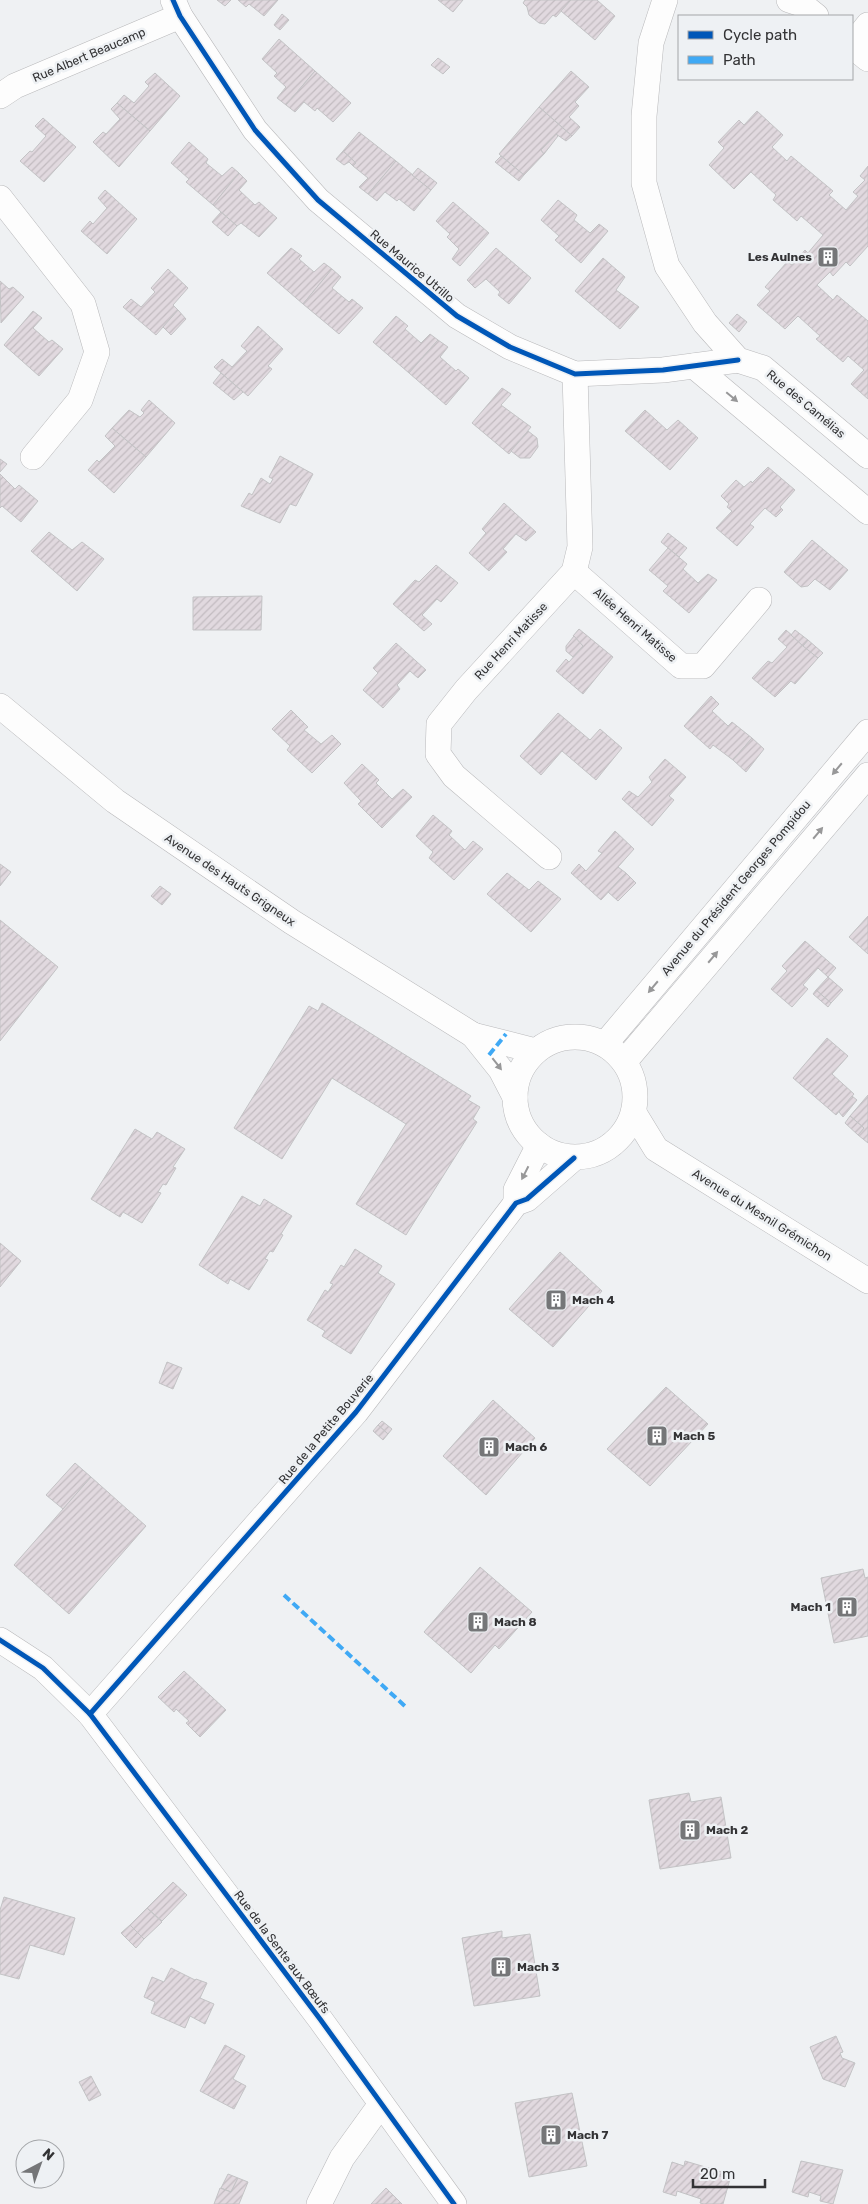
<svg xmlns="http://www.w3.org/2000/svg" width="868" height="2204" font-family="Rubik,sans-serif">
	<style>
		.building { fill: url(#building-hatch); stroke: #c3c3c5 }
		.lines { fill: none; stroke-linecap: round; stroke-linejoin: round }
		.minor-casing { stroke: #b9b9bb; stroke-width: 26 }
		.minor { stroke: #fdfdfd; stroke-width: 25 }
		.quiet { stroke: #3fa9f5; stroke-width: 4; stroke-dasharray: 8 4; stroke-linecap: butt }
		.cycleway-casing { stroke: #eef1f4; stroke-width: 8 }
		.cycleway { stroke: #0057b8; stroke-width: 5 }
		.oneway { fill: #989899 }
		.labels { text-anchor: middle; stroke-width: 5; stroke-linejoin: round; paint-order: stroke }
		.street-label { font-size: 12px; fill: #333335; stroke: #eef1f4 }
		.poi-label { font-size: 12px; font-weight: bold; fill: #333335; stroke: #eef1f4; text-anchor: start }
	</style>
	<defs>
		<pattern id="building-hatch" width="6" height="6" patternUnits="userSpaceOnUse" patternTransform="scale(1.25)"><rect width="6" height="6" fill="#e1d9df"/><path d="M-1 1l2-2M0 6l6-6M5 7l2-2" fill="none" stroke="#c2bbc0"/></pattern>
	</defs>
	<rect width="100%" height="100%" fill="#eff1f3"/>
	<g class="building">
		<path d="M217,0H231L225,6Z"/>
		<path d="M238,0H278L264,16L249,4L246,7Z"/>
		<path d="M438,0H463L453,12Z"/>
		<path d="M525,0H571L556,17L553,15L545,24L539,23L529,15L527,7L523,3Z"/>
		<path d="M571,0H597L615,16L595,40L561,11Z"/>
		<path d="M282,14L289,20L280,30L274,25Z"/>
		<path d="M279,39L315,71L286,105L277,98L286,87L274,76L277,73L262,59Z"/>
		<path d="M438,58L450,67L443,74L431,65Z"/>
		<path d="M315,71L351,103L333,122L317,108L315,111L304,102L295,112L286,105Z"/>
		<path d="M571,71L589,87L575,102L579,106L569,117L580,127L572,136L539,107Z"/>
		<path d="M155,73L180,96L150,131L117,103L124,95L134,103L149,86L145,82Z"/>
		<path d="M117,103L150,131L119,167L93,142L103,132L106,134L120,119L111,109Z"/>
		<path d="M539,107L572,136L566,141L556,134L541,150L544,154L524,175L499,154Z"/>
		<path d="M757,111L783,135L772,147L787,161L791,156L833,191L829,195L846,210L858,196L853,192L865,180L860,176L868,166V246L850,266L846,262L833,276L830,272L817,285L833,300L837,295L868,321V399L851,384L864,370L848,356L843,362L816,339L820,336L798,316L785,329L757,305L770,291L765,287L787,262L792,265L805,250L808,253L823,235L801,216L797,221L773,200L776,195L751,172L734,189L709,165L724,148L718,142L739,120L744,125Z"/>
		<path d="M43,118L76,147L44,182L20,161L30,151L32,152L46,136L35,126Z"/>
		<path d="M359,132L396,161L368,194L359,187L368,178L353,166L356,163L343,151Z"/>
		<path d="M556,134L558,136L544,154L541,150Z"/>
		<path d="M189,142L208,159L206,163L222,176L232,167L239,173L213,205L186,182L189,179L171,163Z"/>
		<path d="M343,151L356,163L353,166L349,162L344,165L336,159Z"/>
		<path d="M501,156L524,175L519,181L495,162Z"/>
		<path d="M396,161L431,190L414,211L399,199L397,201L385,192L377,201L368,194Z"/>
		<path d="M418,168L437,183L431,190L412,175Z"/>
		<path d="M239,173L247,181L239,190L255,205L259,202L277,218L259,237L241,223L237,226L213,205Z"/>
		<path d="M105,190L137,219L107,254L81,231L90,221L93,224L107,208L98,198Z"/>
		<path d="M558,200L577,215L574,220L590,233L599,224L608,231L581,263L555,240L559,236L541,220Z"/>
		<path d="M453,202L489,233L460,266L452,259L459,249L447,237L450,234L436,221Z"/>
		<path d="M221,212L237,226L228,236L212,222Z"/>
		<path d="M291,248L302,256L299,259L314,272L324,263L332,269L303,304L267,273Z"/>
		<path d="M496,248L531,278L509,304L498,295L500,292L486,279L475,288L467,280Z"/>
		<path d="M603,258L625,277L616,290L639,307L620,329L575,291Z"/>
		<path d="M168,269L188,288L173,305L178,310L156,335L123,307L131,299L141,307L155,292L151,288Z"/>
		<path d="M332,269L341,277L332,288L349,302L352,299L363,308L339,334L303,304Z"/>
		<path d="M0,281L9,289L13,287L24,297L1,323Z"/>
		<path d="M178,310L186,319L171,335L163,327Z"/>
		<path d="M33,311L42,318L33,328L49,342L52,340L63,349L39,376L4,345Z"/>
		<path d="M737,314L747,322L739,332L729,323Z"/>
		<path d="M396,316L408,326L405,329L421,343L430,334L438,340L409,373L373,342Z"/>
		<path d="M258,326L283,349L268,366L272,369L248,396L214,367L222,359L232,367L247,351L241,346Z"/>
		<path d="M438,340L448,347L440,357L456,371L458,369L469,378L446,405L409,373Z"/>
		<path d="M221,373L243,392L234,400L213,383Z"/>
		<path d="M502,388L511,394L501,405L531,427L509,454L472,423Z"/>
		<path d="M149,400L175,423L146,457L112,428L129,410L140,417L144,413L141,410Z"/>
		<path d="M645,410L667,430L678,420L698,438L670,470L625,431Z"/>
		<path d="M112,428L146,457L114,493L88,470L97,460L99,462L115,446L105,436Z"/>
		<path d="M528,431L537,438L538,447L530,458H520L511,451Z"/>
		<path d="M280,456L313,474L296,506L290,504L280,523L241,506L249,493L252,495L261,478L270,484L273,479L269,477Z"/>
		<path d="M0,459L7,464L0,472Z"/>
		<path d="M768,467L795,490L780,507L783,510L776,517L765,508L750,524L754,527L737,546L716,528L732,511L727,507L729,504L721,496L736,480L744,487L751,481L752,483Z"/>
		<path d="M0,474L15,489L19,485L38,501L21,522L2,506L0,508Z"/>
		<path d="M504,503L536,532L526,541L516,534L503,549L507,552L489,571L469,553L486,533L482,529Z"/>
		<path d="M49,532L72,550L82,542L104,559L77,591L31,551Z"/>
		<path d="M668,533L687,548L679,557L661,542Z"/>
		<path d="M812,540L848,570L830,590L815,579L808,586L801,587L784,572Z"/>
		<path d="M668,548L687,564L683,569L698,583L708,574L717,580L689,613L663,591L668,586L649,570Z"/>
		<path d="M436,565L458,583L441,602L437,599L422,615L432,624L424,631L393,604L415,580L419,582Z"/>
		<path d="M262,596L261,630H193V597Z"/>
		<path d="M579,629L613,657L583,694L556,671L566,659L569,662L583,646L573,636Z"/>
		<path d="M786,630L818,658L795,684L791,681L775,697L752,678L768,661L772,663L787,647L778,639Z"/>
		<path d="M795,630L808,640L803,646L791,635Z"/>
		<path d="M574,636L583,646L573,657L566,651V646Z"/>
		<path d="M808,640L823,653L818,658L803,646Z"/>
		<path d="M396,643L426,670L418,678L410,671L397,685L400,689L383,708L363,690L378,673L373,668Z"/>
		<path d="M711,696L719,704L712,711L728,726L732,722L752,738L733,760L713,745L710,749L684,726Z"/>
		<path d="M291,710L308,727L304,730L321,744L332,735L341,744L312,773L287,750L290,746L272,729Z"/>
		<path d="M558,713L590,740L600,729L622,748L596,780L562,751L541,775L520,756Z"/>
		<path d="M752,738L764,749L746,772L733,760Z"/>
		<path d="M665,759L686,777L669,796L674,800L652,826L622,799L629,791L638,797L652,782L649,777Z"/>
		<path d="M362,764L379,780L376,783L392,799L403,789L412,797L382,828L358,804L361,801L344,783Z"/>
		<path d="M433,815L452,831L449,835L465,850L473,841L483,849L454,880L429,858L433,852L416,836Z"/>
		<path d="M615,831L634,849L618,867L626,873L601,900L571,873L579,864L586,871L602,853L598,851Z"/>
		<path d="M0,864L11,872L0,886Z"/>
		<path d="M507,873L529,890L538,881L561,899L531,932L487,894Z"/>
		<path d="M626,873L636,883L618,901L608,892Z"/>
		<path d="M160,886L171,894L162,905L151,896Z"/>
		<path d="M868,916V954L849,937Z"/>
		<path d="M0,920L58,967L0,1041Z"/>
		<path d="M805,941L836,968L828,977L818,968L803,985L808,989L792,1007L771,989L787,971L782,966Z"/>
		<path d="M828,977L843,990L831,1003L816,990Z"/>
		<path d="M816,990L831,1003L828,1007L813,994Z"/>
		<path d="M322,1003L471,1096L468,1100L480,1107L473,1119L477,1122L406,1235L356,1204L406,1124L332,1078L282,1159L234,1128L309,1006L318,1011Z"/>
		<path d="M827,1038L848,1056L832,1074L854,1094L836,1115L793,1078Z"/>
		<path d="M868,1095V1143L858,1135L864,1128L850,1116Z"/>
		<path d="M852,1096L857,1100L843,1117L839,1112Z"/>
		<path d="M850,1116L864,1128L858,1135L845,1123Z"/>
		<path d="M135,1129L152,1139L157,1132L185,1149L173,1167L176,1168L166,1185L163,1184L158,1192L161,1193L142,1223L123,1212L120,1217L91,1199Z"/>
		<path d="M242,1196L260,1206L264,1199L292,1216L281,1234L283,1235L273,1252L270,1251L265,1259L268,1260L249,1290L230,1279L228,1284L199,1265Z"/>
		<path d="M0,1243L21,1261L0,1287Z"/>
		<path d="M355,1249L382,1266L378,1273L395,1284L351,1354L322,1336L325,1331L307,1320L325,1290L328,1292L333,1284L330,1283L341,1265L344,1267Z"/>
		<path d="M560,1252L602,1291L553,1347L509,1309Z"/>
		<path d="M167,1362L182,1368L173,1389L159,1383Z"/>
		<path d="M666,1387L708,1424L650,1486L607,1449Z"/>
		<path d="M493,1400L535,1438L486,1495L443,1456Z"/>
		<path d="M382,1421L392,1429L388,1434L378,1425Z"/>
		<path d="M378,1425L388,1434L383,1440L373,1431Z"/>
		<path d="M75,1463L91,1477L63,1509L46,1495Z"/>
		<path d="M91,1477L146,1526L69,1614L14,1565Z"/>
		<path d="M480,1567L532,1612L499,1649L495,1645L471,1673L424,1632Z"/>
		<path d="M863,1569L865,1578L868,1577V1636L834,1643L821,1578Z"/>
		<path d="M184,1671L226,1710L200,1737L186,1723L189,1721L176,1709L174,1712L158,1697Z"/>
		<path d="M689,1793L691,1802L721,1797L731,1858L660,1869L649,1800Z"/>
		<path d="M173,1882L187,1895L162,1921L147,1908Z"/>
		<path d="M4,1897L75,1918L64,1955L30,1945L19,1979L0,1974V1910Z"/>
		<path d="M147,1908L162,1922L144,1939L130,1925Z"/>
		<path d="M130,1925L144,1939L136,1948L121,1933Z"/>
		<path d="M502,1931V1938L530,1934L540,1996L474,2006L462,1938Z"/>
		<path d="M171,1968L195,1980L196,1979L207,1983L200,1998L214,2004L205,2024L190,2016L185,2028L151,2013L155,2002L144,1997L152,1977L164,1982Z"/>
		<path d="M836,2036L843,2052L840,2053L842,2058L855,2063L845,2087L823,2079L810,2047Z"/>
		<path d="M225,2045L245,2056L233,2079L246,2086L234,2109L200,2091Z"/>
		<path d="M91,2076L101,2095L89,2101L79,2082Z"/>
		<path d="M572,2093L587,2166L529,2177L515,2103Z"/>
		<path d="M685,2161L712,2169L711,2173L730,2179L723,2204H704L700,2203L701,2199L677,2191L676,2196L663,2192L672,2162L684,2166Z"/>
		<path d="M801,2161L843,2170L833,2204L820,2201L821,2196L809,2192L808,2197L792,2192Z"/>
		<path d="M712,2169L731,2175L730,2179L711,2173Z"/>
		<path d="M228,2174L238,2178L231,2192L221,2188Z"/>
		<path d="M238,2178L248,2182L239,2204H214L220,2188L231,2192Z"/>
		<path d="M386,2188L402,2204H371Z"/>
	</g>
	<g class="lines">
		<g class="minor-casing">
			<g id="minor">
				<path d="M173,0L180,16L255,130L318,200L457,316L510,347L575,374L663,370L738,360"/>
				<path d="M665,0L651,43L644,116V183L667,266L705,323L738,360L763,368L868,456"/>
				<path d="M789,0L801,4L816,16"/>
				<path d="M852,45L868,25"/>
				<path d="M852,46L868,59"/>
				<path d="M0,96L15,86L180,16"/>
				<path d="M0,198L83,304L97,352L80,400L33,457"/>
				<path d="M694,366L868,512"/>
				<path d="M574,572L681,666H703L759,600"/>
				<path d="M0,706L115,801L292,922L473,1035L536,1051"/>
				<path d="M549,857L454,776L438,754L439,724L466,690L574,572L580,547L575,374"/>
				<path d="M473,1035L501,1070L515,1097"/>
				<circle cx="575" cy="1097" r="60"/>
				<path d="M605,1044L868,732"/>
				<path d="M625,1061L868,775"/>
				<path d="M634,1113L656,1149L868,1281"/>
				<path d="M516,1203V1190L539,1145"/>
				<path d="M0,1640L43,1668L90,1714L320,2019L454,2204"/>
				<path d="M90,1714L356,1412L516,1203L527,1199L574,1158"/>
				<path d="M319,2204L342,2158L381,2104"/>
			</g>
		</g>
		<use href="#minor" class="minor"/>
		<g class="quiet">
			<path d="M489,1055L506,1034"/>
			<path d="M284,1595L407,1708"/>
		</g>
		<g class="cycleway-casing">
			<g id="cycleway">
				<path d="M173,0L180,16L255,130L318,200L457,316L510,347L575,374L663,370L738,360"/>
				<path d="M0,1640L43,1668L90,1714L320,2019L454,2204"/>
				<path d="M90,1714L356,1412L516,1203L527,1199L574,1158"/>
			</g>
		</g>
		<use href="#cycleway" class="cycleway"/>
	</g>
	<defs><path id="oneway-solid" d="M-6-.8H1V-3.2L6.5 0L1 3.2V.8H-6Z" transform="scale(1.25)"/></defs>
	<g class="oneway">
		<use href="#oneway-solid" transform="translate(732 397) rotate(40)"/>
		<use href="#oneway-solid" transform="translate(837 769) rotate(130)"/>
		<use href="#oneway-solid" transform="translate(818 833) rotate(-50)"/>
		<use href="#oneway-solid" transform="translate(713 957) rotate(-50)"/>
		<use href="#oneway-solid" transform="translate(653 987) rotate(130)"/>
		<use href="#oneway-solid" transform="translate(497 1064) rotate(52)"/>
		<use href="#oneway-solid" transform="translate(525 1173) rotate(117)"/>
	</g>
	<defs>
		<g id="building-square" transform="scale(1.125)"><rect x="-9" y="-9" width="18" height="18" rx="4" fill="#757678" stroke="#eef1f4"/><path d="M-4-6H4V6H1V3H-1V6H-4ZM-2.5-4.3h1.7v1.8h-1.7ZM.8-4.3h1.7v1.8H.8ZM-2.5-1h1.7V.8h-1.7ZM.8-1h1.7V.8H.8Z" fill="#fff"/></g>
	</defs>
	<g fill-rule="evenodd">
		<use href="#building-square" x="828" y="257"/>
		<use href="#building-square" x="556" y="1300"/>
		<use href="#building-square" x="657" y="1436"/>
		<use href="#building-square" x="489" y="1447"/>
		<use href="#building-square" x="847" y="1607"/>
		<use href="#building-square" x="478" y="1622"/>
		<use href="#building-square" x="690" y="1830"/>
		<use href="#building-square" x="501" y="1967"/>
		<use href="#building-square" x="551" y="2135"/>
	</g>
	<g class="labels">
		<g class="street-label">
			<text transform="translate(89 55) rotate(-23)" y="4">Rue Albert Beaucamp</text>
			<text transform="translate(412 266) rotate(40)" y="4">Rue Maurice Utrillo</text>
			<text transform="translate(806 404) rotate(40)" y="4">Rue des Camélias</text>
			<text transform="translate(635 625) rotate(41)" y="4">Allée Henri Matisse</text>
			<text transform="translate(511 641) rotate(-47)" y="4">Rue Henri Matisse</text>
			<text transform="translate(230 880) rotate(34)" y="4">Avenue des Hauts Grigneux</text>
			<text transform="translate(736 888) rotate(-50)" y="4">Avenue du Président Georges Pompidou</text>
			<text transform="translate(762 1215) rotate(32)" y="4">Avenue du Mesnil Grémichon</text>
			<text transform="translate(326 1429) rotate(-50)" y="4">Rue de la Petite Bouverie</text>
			<text transform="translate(282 1952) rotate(53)" y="4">Rue de la Sente aux Bœufs</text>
		</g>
		<g class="poi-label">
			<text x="812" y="261" text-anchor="end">Les Aulnes</text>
			<text x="572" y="1304">Mach 4</text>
			<text x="673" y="1440">Mach 5</text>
			<text x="505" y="1451">Mach 6</text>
			<text x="831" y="1611" text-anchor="end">Mach 1</text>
			<text x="494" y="1626">Mach 8</text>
			<text x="706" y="1834">Mach 2</text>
			<text x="517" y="1971">Mach 3</text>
			<text x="567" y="2139">Mach 7</text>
		</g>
	</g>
	<rect x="678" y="15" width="175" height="65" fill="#eef1f4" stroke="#a3a5a8"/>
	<rect x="688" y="31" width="25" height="8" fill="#0057b8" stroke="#a3a5a8"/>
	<text x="723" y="40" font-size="15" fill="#333335">Cycle path</text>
	<rect x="688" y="56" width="25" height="8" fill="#3fa9f5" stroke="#a3a5a8"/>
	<text x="723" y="65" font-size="15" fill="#333335">Path</text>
	<g transform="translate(40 2164) rotate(41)"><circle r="24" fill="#eef1f4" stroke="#a3a5a8"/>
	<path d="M0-4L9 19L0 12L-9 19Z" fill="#757678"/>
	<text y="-8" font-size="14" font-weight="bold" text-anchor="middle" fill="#333335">N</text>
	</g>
	<path d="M693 2179v8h72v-8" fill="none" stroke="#333335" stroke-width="2.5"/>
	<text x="700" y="2179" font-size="15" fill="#333335" stroke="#eef1f4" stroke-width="4" paint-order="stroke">20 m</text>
</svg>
